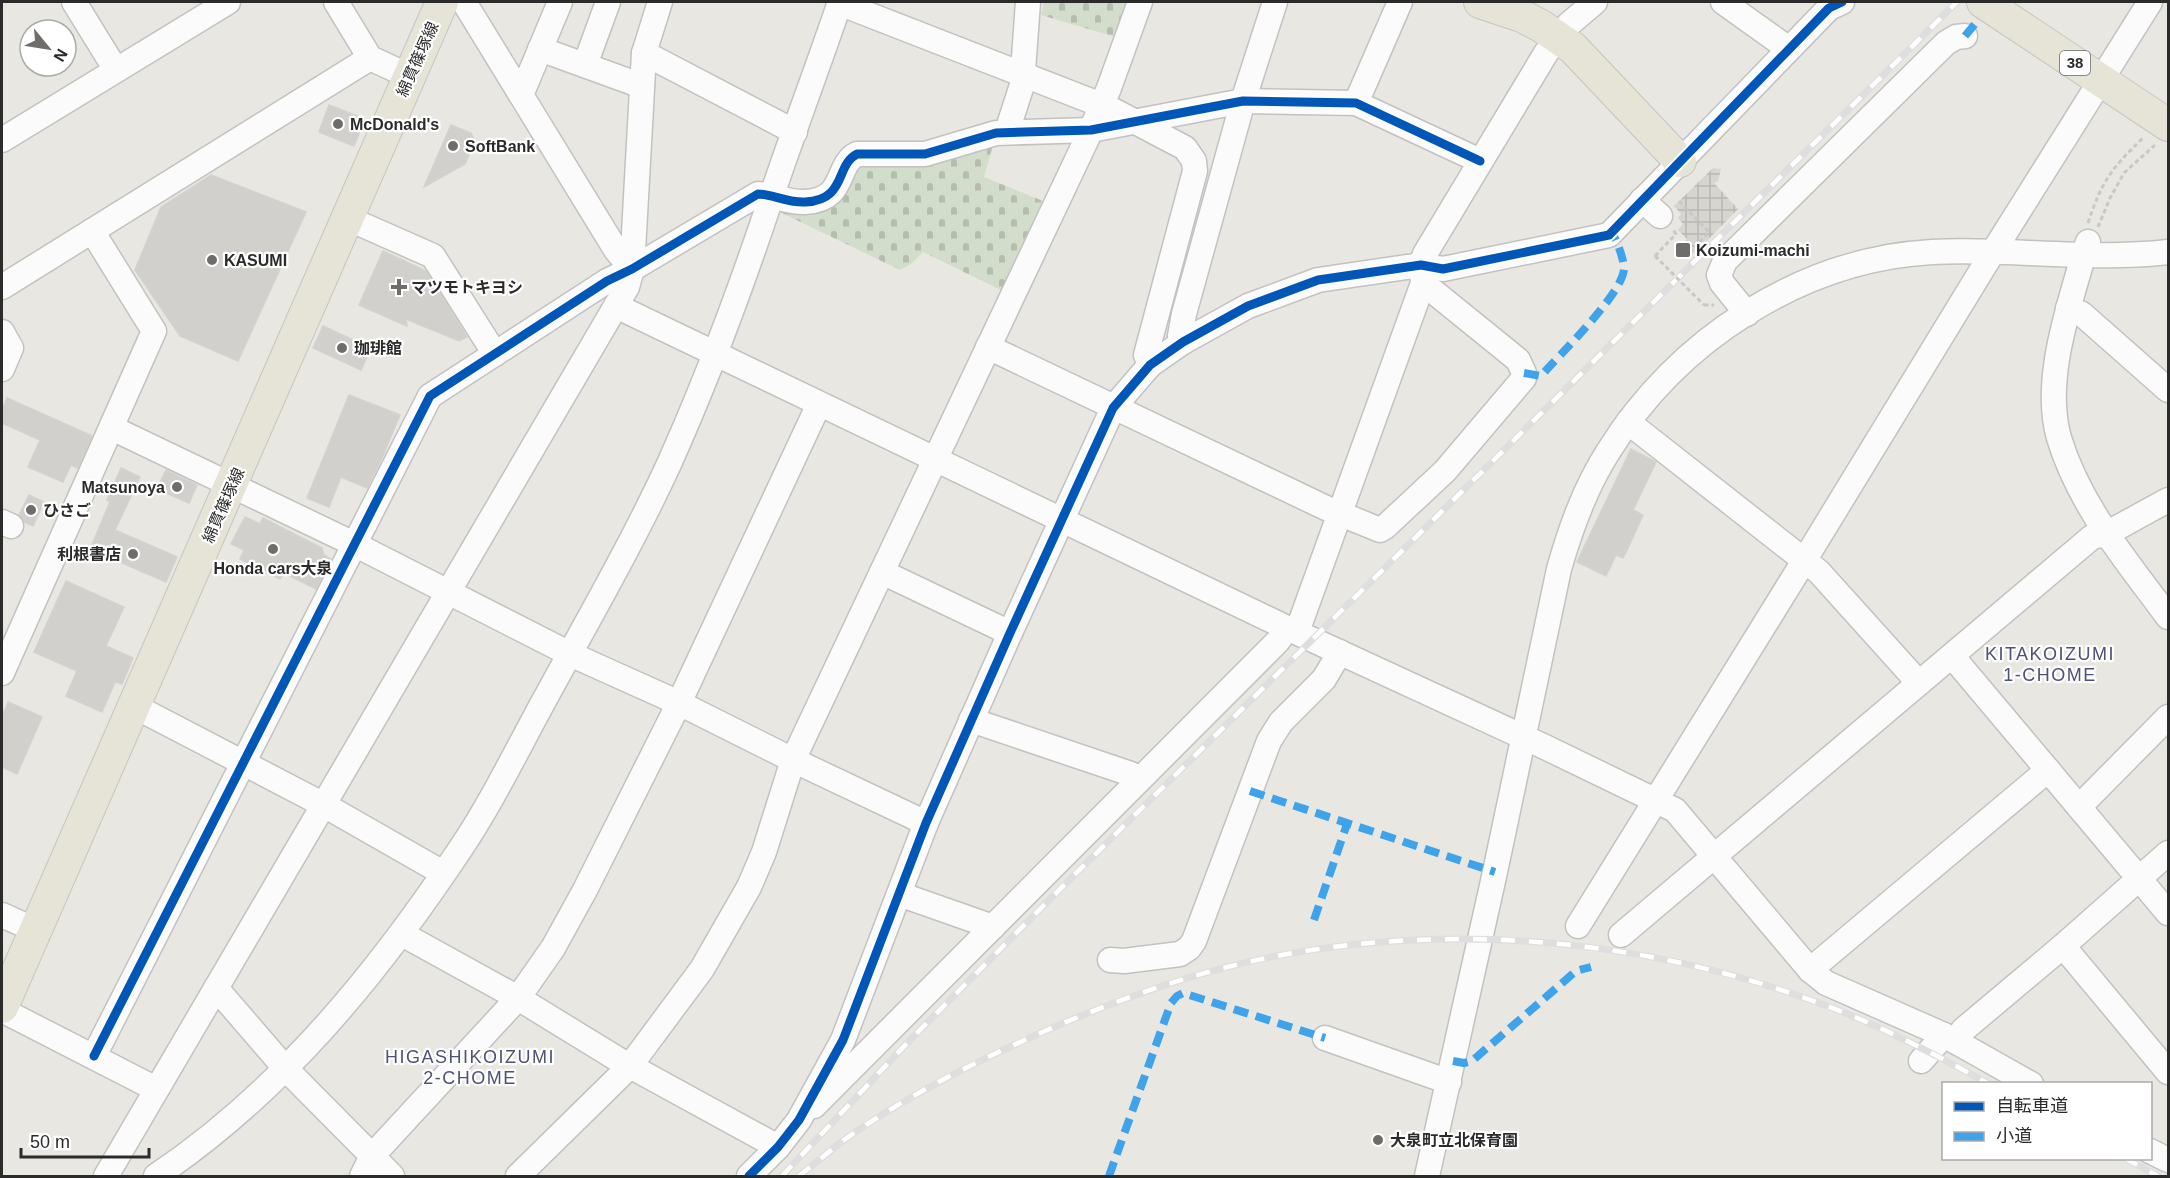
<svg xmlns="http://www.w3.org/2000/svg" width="2170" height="1178" font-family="Arial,'Noto Sans JP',sans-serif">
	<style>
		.cemetery { fill: url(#cemetery-stones) }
		.plaza { fill: url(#plaza-grid) }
		.building { fill: #d2d0cd; stroke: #d4d2ce; stroke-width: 1.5 }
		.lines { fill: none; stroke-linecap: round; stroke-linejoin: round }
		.minor-casing { stroke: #c3c2c1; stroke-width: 27 }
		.major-casing { stroke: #c5c4c2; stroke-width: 34 }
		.path { stroke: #c8c8c7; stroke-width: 3; stroke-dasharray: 4.5 3; stroke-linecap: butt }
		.minor { stroke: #fcfbfb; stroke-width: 24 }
		.major { stroke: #e5e4d6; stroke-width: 32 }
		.rail-casing { stroke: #dededf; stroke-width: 7 }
		.rail { stroke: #fff; stroke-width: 4.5; stroke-dasharray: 14; stroke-linecap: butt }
		.path-bridge { stroke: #c8c8c7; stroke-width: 3; stroke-dasharray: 4.5 3; stroke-linecap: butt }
		.quiet { stroke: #3ea3eb; stroke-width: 8; stroke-dasharray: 15 8; stroke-linecap: butt }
		.cycleway-casing { stroke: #fff; stroke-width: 13 }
		.cycleway { stroke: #0057b8; stroke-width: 9 }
		.poi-dot { fill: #6e6d6b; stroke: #fff; stroke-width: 2 }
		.labels { text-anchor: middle; stroke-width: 4.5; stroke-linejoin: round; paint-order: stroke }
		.shield { fill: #fff; stroke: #6b6b6b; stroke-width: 1.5 }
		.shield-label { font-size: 15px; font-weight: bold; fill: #2b2b2b }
		.street-label { font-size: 16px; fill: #2b2b2b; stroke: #fff }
		.poi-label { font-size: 16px; font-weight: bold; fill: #2b2b2b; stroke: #fff; text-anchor: start }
		.neighbourhood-label { font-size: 18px; letter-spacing: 1.5px; fill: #4f5178; stroke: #fff }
	</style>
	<defs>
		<pattern id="cemetery-stones" width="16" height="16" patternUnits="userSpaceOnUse" patternTransform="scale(1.5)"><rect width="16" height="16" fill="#d3ddcb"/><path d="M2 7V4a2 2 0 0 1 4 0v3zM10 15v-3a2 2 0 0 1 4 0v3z" fill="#b5beae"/></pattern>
		<pattern id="plaza-grid" width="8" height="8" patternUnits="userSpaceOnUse" patternTransform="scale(1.5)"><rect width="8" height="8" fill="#d7d5d0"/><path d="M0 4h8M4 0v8" fill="none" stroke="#b9b7b3"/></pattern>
	</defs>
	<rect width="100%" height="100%" fill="#e9e7e2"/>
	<g class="cemetery">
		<path d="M1044,2H1131L1119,38L1041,15Z"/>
		<path d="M993,145L984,177L1048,203L1005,292L923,252L911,264L900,270L782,213V209L803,211L856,162Z"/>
	</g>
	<path class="plaza" d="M1713,168L1721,169L1718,181L1714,183L1738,209L1694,254L1684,244L1687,239L1678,230L1683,224L1678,218L1681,214L1674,206Z"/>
	<g class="building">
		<path d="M329,105L365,119L354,146L319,132Z"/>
		<path d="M451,125L471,133L475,141L465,164L424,187Z"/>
		<path d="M211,175L306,212L238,361L180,336L135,270L161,207Z"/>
		<path d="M383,251L426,271L467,337L459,341L406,319L407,326L359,305Z"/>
		<path d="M323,326L371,348L361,370L313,348Z"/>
		<path d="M349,395L400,415L382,458L367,488L341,477L329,507L307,498Z"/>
		<path d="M7,398L92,436L78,468L71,465L63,482L28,467L40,440L2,423V410Z"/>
		<path d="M1631,449L1656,462L1633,510L1643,515L1629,546L1623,558L1616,555L1606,576L1577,562Z"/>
		<path d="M121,468L140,477L115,530L177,557L166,582L90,549L110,502L107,500Z"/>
		<path d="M166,470L197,485L189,503L157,489Z"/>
		<path d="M29,495L44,502L33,526L24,522L19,515Z"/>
		<path d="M245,517L260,524L263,518L322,548L324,555L331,559L316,589L284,573L280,579L240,559L244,550L231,544Z"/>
		<path d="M66,581L124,607L106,646L133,658L122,684L115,682L102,712L66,696L77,671L34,652Z"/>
		<path d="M8,702L42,717L17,774L2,767V717Z"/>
	</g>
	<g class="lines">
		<g class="minor-casing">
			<g id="minor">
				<path d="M74,2L116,70"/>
				<path d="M336,2L370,58L409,76"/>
				<path d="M464,2L616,250L632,269"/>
				<path d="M1723,2L1779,42L1787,50"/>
				<path d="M839,3L1109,108L1185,148L1194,161L1195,171L1146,355L1150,365"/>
				<path d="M540,49L642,86"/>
				<path d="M644,53L795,132"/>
				<path d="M585,65L608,2"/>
				<path d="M521,95L560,2"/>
				<path d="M1356,103L1400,2"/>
				<path d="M1009,132L1010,122L1022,85L1028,2"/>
				<path d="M2,140L228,2"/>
				<path d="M1642,200L1660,216"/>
				<path d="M347,218L433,256L495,354"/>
				<path d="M2088,242C2083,255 2080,268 2076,281C2062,329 2045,389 2059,438C2080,507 2127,561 2168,617"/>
				<path d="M2,287L370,58"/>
				<path d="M616,306L1287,628L1545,747L1675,810L1810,970L1826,983L1944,1035L2031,1084"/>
				<path d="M2068,308L2082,314L2168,390"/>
				<path d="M1747,314L1722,283L1719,275L1725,261L1946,43L1956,37L1965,36"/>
				<path d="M2,332L11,348L2,369"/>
				<path d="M1183,342L1180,336L1184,314L1243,101L1275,2"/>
				<path d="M988,347L1326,508L1380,530L1385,527L1445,471L1524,378V373L1518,360L1423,283"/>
				<path d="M1628,422L1819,572L1919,683"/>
				<path d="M112,428L354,544L570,654L679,703L793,760L926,823"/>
				<path d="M2,522L11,526"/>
				<path d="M882,572L1010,633"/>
				<path d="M1297,632L1423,283L1421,265L1425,254L1546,53L1569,24L1595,2"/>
				<path d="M1952,656L2168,913"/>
				<path d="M2,673L154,331L92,231"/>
				<path d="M134,706L324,805L443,873"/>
				<path d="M971,720L1131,774L1138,780"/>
				<path d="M2079,807L2168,717"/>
				<path d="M899,894L993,927"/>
				<path d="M2,915L35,930"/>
				<path d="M1578,926L1804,561L1983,268L2150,2"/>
				<path d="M402,934L518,998L619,1060L778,1147"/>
				<path d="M1621,935L2092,537L2106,534L2168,500"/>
				<path d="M2063,946L2168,1072"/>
				<path d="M1110,960L1124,961L1180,954L1189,948L1194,941L1269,741L1281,722L1324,679L1340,652"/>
				<path d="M1810,970L2048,770"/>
				<path d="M216,988L285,1068L392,1176"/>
				<path d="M2,1010L156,1089"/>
				<path d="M1325,1038L1449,1082"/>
				<path d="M1956,1042L1963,1030L2063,946L2168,853"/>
				<path d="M94,1056L430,396L607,281L632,269L758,194C772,194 787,203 805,202C847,200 835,165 857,154H925L996,133L1091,130L1243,101L1356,103L1480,161"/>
				<path d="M1921,1061L1944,1035"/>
				<path d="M814,1106L1278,641L1287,628"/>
				<path d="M2150,1151L2168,1160"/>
				<path d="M106,1176L627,287L632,269L644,53L660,2"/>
				<path d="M156,1176C281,1092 378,973 461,848C493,800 518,748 546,697C588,620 632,544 669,464C708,377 741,288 771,198C793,132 818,67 840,2"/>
				<path d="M362,1176L372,1156L518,998L553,948L585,890L679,703L819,404"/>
				<path d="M518,1176L630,1066L702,969L749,887L764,852L793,760L1091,130L1109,88L1140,2"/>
				<path d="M749,1176L778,1147L799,1120L843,1040L926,823L1010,633L1113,408L1150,365L1183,342L1248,306L1318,280L1421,265L1443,269L1609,235L1829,8L1842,2"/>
				<path d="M1427,1176L1495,872L1559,569C1571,527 1585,488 1608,452C1676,341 1801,259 1932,252C2011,248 2090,261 2168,252"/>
			</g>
		</g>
		<g class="major-casing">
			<g id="major">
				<path d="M1480,2L1522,16L1541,26L1573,48L1680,161"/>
				<path d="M1983,2L2168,125"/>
				<path d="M2,1007L442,2"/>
			</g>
		</g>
		<g class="path">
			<path d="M1679,201L1709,232L1691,251"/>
			<path d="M2088,223C2102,180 2112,168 2144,137"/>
			<path d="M2098,227L2110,198L2124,173L2155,145"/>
			<path d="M1655,256L1676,234L1672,229"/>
			<path d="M1704,305H1714"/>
		</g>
		<use href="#minor" class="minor"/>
		<use href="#major" class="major"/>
		<g class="rail-casing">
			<g id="rail">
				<path d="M2125,1158L2158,1176"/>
				<path d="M782,1176L909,1041L1053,896L1957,2"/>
				<path d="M799,1176C817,1162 835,1146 854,1133C914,1092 979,1060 1045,1031C1121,998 1200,970 1282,955C1467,921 1664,942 1840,1011C1891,1031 1940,1057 1989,1084"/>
			</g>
		</g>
		<use href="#rail" class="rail"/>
		<path class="path-bridge" d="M1655,256L1704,305"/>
		<g class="quiet">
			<path d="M1965,36L1979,19"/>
			<path d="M1524,373L1541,376C1559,355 1624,293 1624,268C1623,256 1617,242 1612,232"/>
			<path d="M1250,791L1495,872"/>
			<path d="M1314,920L1347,824"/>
			<path d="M1453,1061L1464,1063L1472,1061L1576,971L1591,967"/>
			<path d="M1109,1176L1171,1003L1177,996L1183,993L1325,1038"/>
		</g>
		<g class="cycleway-casing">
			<g id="cycleway">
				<path d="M94,1056L430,396L607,281L632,269L758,194C772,194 787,203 805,202C847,200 835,165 857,154H925L996,133L1091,130L1243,101L1356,103L1480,161"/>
				<path d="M749,1176L778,1147L799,1120L843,1040L926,823L1010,633L1113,408L1150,365L1183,342L1248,306L1318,280L1421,265L1443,269L1609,235L1829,8L1842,2"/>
			</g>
		</g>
		<use href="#cycleway" class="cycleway"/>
	</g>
	<g class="poi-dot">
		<circle cx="338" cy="124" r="6"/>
		<circle cx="453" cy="146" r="6"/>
		<rect x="1675" y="242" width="16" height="16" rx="3"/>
		<circle cx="212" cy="260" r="6"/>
		<path d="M396 278h6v6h6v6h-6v6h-6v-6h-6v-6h6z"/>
		<circle cx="342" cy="348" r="6"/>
		<circle cx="177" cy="487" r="6"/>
		<circle cx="31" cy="510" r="6"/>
		<circle cx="273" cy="549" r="6"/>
		<circle cx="133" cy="554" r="6"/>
		<circle cx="1378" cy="1140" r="6"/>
	</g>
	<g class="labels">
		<rect class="shield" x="2060" y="51" width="30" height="24" rx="4.5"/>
		<g class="shield-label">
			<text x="2075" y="68">38</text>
		</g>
		<g class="street-label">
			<text transform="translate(417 59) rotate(-66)" y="6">綿貫篠塚線</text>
			<text transform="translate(223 505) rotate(-66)" y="6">綿貫篠塚線</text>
		</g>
		<g class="poi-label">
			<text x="350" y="130">McDonald's</text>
			<text x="465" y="152">SoftBank</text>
			<text x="1696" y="256">Koizumi-machi</text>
			<text x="224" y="266">KASUMI</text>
			<text x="411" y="293">マツモトキヨシ</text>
			<text x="354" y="354">珈琲館</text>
			<text x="165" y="493" text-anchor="end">Matsunoya</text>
			<text x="43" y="516">ひさご</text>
			<text x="121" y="560" text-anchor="end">利根書店</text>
			<text x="273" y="574" text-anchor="middle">Honda cars大泉</text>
			<text x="1390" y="1146">大泉町立北保育園</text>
		</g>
		<g class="neighbourhood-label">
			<text x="2050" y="660">KITAKOIZUMI<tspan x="2050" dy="21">1-CHOME</tspan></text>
			<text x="470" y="1063">HIGASHIKOIZUMI<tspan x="470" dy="21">2-CHOME</tspan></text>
		</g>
	</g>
	<rect width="2170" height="1178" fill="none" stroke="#2b2b2b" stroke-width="6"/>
	<rect x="1942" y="1082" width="210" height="78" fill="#ffffff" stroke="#aaaaaa" stroke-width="1.5"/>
	<rect x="1954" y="1102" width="30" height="9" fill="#0057b8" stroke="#aaaaaa" stroke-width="1.5"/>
	<text x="1996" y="1112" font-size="18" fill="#2b2b2b">自転車道</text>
	<rect x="1954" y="1132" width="30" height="9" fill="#3ea3eb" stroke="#aaaaaa" stroke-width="1.5"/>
	<text x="1996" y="1142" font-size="18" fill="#2b2b2b">小道</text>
	<g transform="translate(48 48) rotate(120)"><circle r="28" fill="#ffffff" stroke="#aaaaaa" stroke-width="1.5"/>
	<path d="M0-4.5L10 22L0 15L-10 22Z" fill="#6e6d6b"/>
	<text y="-9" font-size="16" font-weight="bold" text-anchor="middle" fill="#2b2b2b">N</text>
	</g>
	<path d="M21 1148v9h128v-9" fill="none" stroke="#2b2b2b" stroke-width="3"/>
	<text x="30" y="1148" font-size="18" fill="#2b2b2b" stroke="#ffffff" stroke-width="4.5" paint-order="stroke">50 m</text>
</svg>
